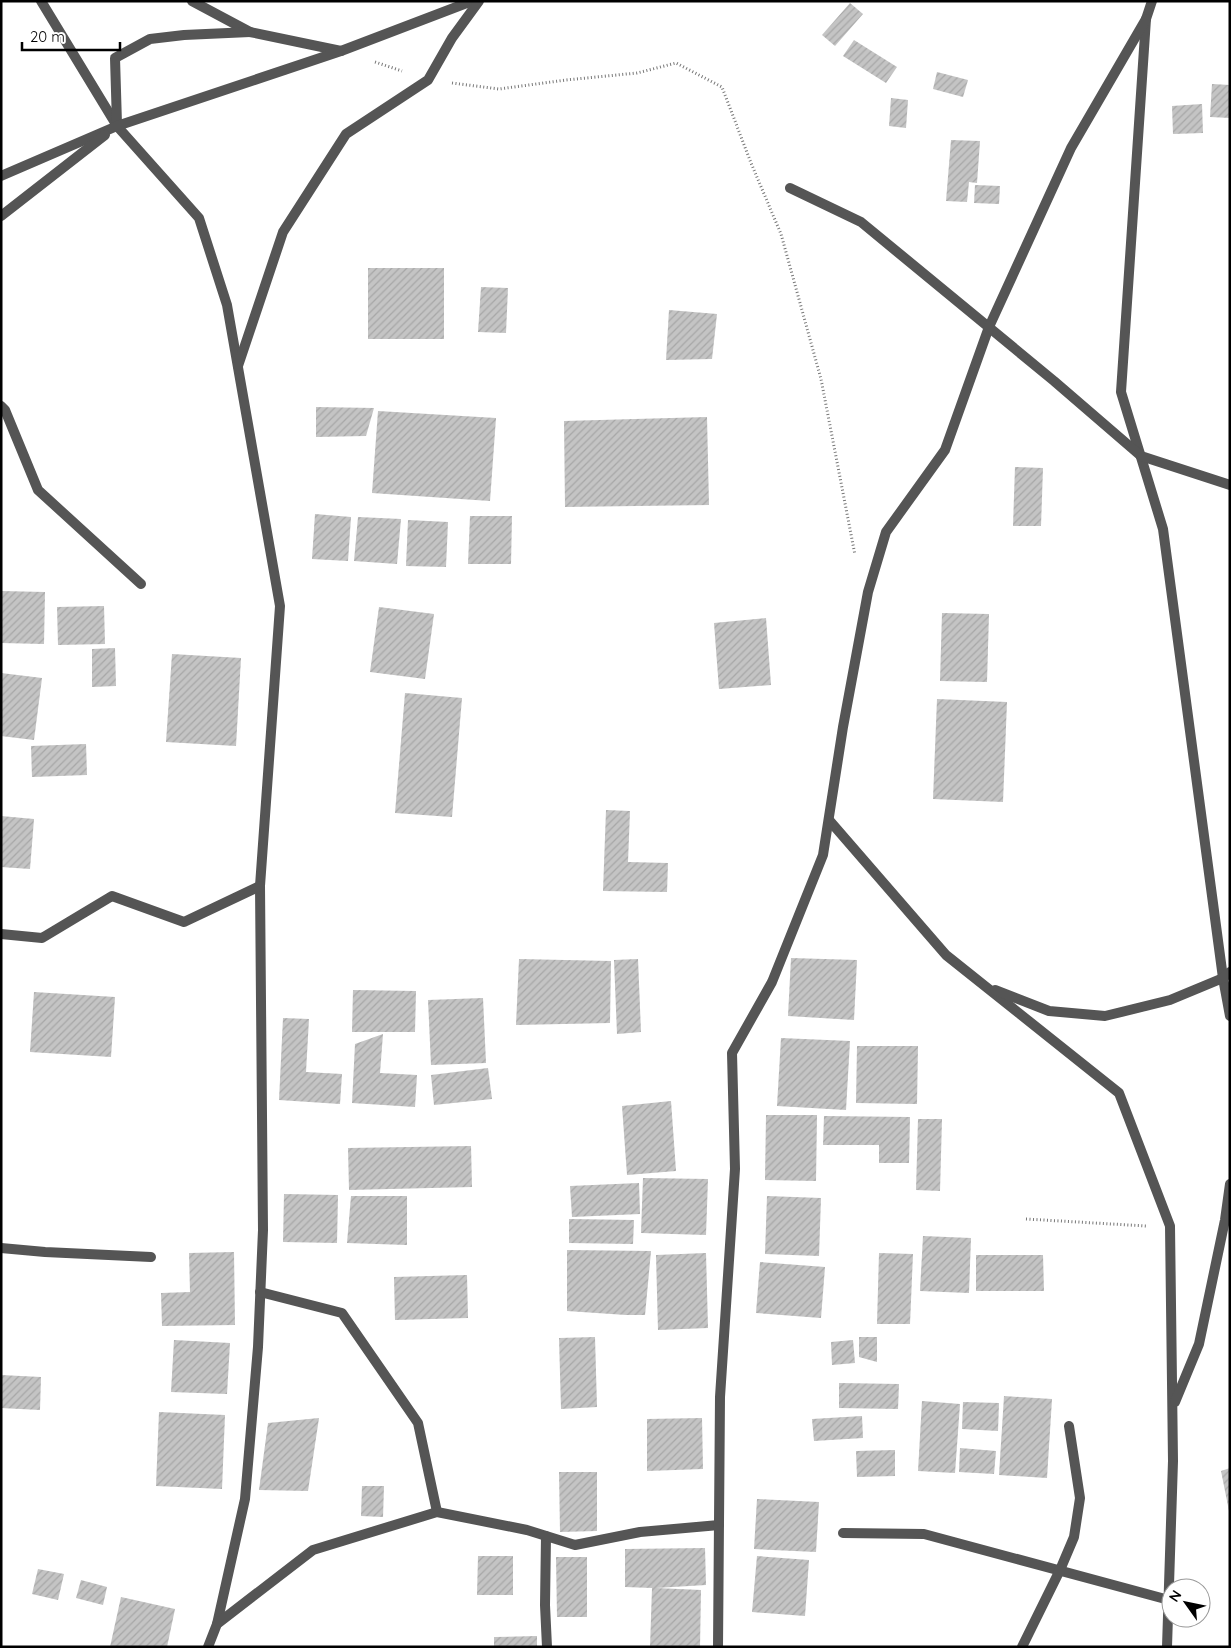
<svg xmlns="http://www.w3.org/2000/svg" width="1231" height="1648" font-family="Quicksand,sans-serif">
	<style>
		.building { fill: url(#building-hatch) }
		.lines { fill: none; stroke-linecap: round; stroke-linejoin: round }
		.path { stroke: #777; stroke-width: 3; stroke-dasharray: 1 2.5; stroke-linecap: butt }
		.street { stroke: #555; stroke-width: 10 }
	</style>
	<defs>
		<pattern id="building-hatch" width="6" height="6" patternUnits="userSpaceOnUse" patternTransform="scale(1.25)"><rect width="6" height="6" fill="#c4c4c4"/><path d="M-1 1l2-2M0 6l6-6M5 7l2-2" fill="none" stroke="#a7a7a7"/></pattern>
	</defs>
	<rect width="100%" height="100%" fill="#fff"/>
	<g class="building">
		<path d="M850,3L863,14L835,46L822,35Z"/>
		<path d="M854,40L897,67L886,83L843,56Z"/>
		<path d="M937,72L968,80L963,97L933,89Z"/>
		<path d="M1212,84L1230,85V118L1210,117Z"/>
		<path d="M891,98L908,100L906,128L889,126Z"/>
		<path d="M1202,104L1203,133L1173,134L1172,106Z"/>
		<path d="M951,140L980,141L977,183L969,182L967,202L946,201Z"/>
		<path d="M975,185L1000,186L999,204L974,203Z"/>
		<rect x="368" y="268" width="76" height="71"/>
		<path d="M481,287L508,288L506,333L478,332Z"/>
		<path d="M669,310L717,314L712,359L666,360Z"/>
		<path d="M316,407L374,408L366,436L316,437Z"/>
		<path d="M378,411L496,418L490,501L372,493Z"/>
		<path d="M707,417L709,505L565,507L564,421Z"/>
		<path d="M1015,467L1043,468L1041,526H1013Z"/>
		<path d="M315,514L351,517L348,561L312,559Z"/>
		<path d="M470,516H512L511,564H468Z"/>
		<path d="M358,517L401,519L397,564L354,561Z"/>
		<path d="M408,520L448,522L446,567L406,566Z"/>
		<path d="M1,591L45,592L44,644L1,643Z"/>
		<path d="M104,606L105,644L58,645L57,607Z"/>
		<path d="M379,607L434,614L425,679L370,672Z"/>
		<path d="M942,613L989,614L987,682L940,681Z"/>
		<path d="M766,618L771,685L719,689L714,623Z"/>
		<path d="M115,648L116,686L92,687V649Z"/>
		<path d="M172,654L241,658L236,746L166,742Z"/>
		<path d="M1,673L42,678L34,740L1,736Z"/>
		<path d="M405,693L462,698L452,817L395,813Z"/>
		<path d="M937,699L1007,702L1003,802L933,799Z"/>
		<path d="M86,744L87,775L32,777L31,746Z"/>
		<path d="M606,810L630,811L628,862L668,863L667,892L603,891Z"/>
		<path d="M1,816L34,819L30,869L1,867Z"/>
		<path d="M791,958L857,960L854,1020L788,1016Z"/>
		<path d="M519,959L611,961L610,1023L516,1025Z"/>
		<path d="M638,959L641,1032L617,1034L614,960Z"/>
		<path d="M353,990L416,991L415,1032H352Z"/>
		<path d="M34,992L115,997L111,1057L30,1052Z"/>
		<path d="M483,998L486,1063L431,1065L428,1000Z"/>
		<path d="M283,1018L309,1019L306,1072L342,1074L340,1104L279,1100Z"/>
		<path d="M383,1034L380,1073L417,1075L415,1107L352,1103L355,1044Z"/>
		<path d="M781,1038L850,1041L846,1110L777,1106Z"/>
		<path d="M857,1046H918L917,1104L856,1103Z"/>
		<path d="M488,1068L492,1099L434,1105L431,1075Z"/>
		<path d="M671,1101L676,1171L627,1175L622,1106Z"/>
		<path d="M766,1115H817L816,1181L765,1180Z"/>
		<path d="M824,1116L910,1117L909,1163H879V1145H823Z"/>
		<path d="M918,1119H942L940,1191L916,1190Z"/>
		<path d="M471,1146L472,1187L349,1190L348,1148Z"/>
		<path d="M643,1178L708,1179L706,1235L641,1233Z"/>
		<path d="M639,1183L640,1214L572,1217L570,1186Z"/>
		<path d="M284,1194L338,1195L337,1243L283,1242Z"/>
		<path d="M351,1196H407V1245L347,1243Z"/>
		<path d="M767,1196L821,1198L819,1256L765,1254Z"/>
		<path d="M569,1219L634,1220L633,1244L569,1243Z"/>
		<path d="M923,1236L971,1238L969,1293L920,1291Z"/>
		<path d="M567,1250L651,1251L645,1315H626L567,1311Z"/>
		<path d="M234,1252L235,1325L162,1326L161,1293L190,1292L189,1253Z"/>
		<path d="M706,1253L708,1328L658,1330L656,1255Z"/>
		<path d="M879,1253L913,1254L910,1324H877Z"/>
		<path d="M976,1255H1043L1044,1291H976Z"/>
		<path d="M760,1262L825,1267L821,1318L756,1313Z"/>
		<path d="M467,1275L468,1318L395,1320L394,1277Z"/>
		<path d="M595,1337L597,1407L561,1409L559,1338Z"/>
		<path d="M859,1337H877V1362L859,1357Z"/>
		<path d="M174,1340L230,1343L227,1394L171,1392Z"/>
		<path d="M853,1340L855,1363L832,1365L831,1342Z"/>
		<path d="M1,1375L41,1377L40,1410L1,1408Z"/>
		<path d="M839,1383L899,1384L898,1409L839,1408Z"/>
		<path d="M1004,1396L1052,1399L1047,1478L999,1475Z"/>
		<path d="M922,1401L960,1404L955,1473L918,1471Z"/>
		<path d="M963,1402L999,1403L998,1431L962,1429Z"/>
		<path d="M159,1412L225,1415L222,1489L156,1486Z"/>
		<path d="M862,1416L863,1438L814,1441L812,1419Z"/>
		<path d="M319,1418L308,1491L259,1490L268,1423Z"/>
		<path d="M702,1418L703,1469L647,1471V1419Z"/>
		<path d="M960,1448L996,1451L994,1474L959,1472Z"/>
		<path d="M895,1450V1476L857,1477L856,1451Z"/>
		<path d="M1230,1468V1511H1229L1221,1471Z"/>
		<path d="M559,1472H597V1531L560,1532Z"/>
		<path d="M362,1486H384L383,1517L361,1516Z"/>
		<path d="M757,1499L819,1502L816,1552L754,1549Z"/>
		<path d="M705,1548L706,1585L656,1588L701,1590L700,1647H650L652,1588L625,1587V1549Z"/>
		<path d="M478,1556H513V1595H477Z"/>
		<path d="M757,1556L809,1560L805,1616L752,1612Z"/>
		<path d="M556,1557H587V1617H557Z"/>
		<path d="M38,1569L64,1574L58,1600L32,1594Z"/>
		<path d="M81,1580L107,1587L103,1605L76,1598Z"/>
		<path d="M121,1597L175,1609L167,1647H110Z"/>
		<path d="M537,1636V1647H494V1637Z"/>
	</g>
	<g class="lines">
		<g class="path">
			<path d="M375,62L402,71"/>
			<path d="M452,83L499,89L566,80L637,73L676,63L722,87L751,163L781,234L821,379L855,555"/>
			<path d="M1026,1219L1146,1226"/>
		</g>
		<g class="street">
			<path d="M41,1L117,126L199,218L227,305L280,606L260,886L263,1230L258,1347L245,1499L217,1624"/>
			<path d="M192,1L250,32L341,51"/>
			<path d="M1152,1L1146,19L1121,392L1163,529L1223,978L1230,1016"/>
			<path d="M117,124L115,58L150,39L184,35L250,32"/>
			<path d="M1,176L117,126L341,51L472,1"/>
			<path d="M790,188L861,222L1054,381L1141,456L1230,485"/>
			<path d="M1,216L105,135"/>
			<path d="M238,366L283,232L346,134L428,80L452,38L479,1"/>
			<path d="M1,406L5,410L38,490L141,584"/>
			<path d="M829,820L946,955L1119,1093L1170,1226L1173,1461L1167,1647"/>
			<path d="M1,934L42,938L112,896L184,922L260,886"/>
			<path d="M995,990L1049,1011L1105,1016L1170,1000L1223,978L1230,972"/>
			<path d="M1,1248L45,1252L151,1257"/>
			<path d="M260,1292L342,1313L418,1423L437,1512"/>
			<path d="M1175,1402L1199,1344L1225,1220L1230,1184"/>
			<path d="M843,1533L924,1534L1169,1600"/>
			<path d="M546,1536L545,1605L547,1647"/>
			<path d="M208,1647L217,1624L313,1550L437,1512L527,1530L575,1545L640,1532L719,1525"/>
			<path d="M718,1647L720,1397L735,1169L732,1053L772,982L823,855L843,727L868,592L886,532L945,450L989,327L1071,148L1146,19"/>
			<path d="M1022,1647L1060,1570L1074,1537L1080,1498L1069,1426"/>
		</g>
	</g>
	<rect width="1231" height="1648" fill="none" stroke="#000000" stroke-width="5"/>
	<g transform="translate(1186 1603) rotate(303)"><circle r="24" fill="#ffffff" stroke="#999999"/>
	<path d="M0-4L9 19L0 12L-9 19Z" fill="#000000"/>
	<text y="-8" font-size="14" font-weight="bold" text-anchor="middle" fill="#000000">N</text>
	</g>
	<path d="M22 42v8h98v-8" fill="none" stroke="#000000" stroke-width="2.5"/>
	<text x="30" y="42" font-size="15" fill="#000000" stroke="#ffffff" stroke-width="4" paint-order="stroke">20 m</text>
</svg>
